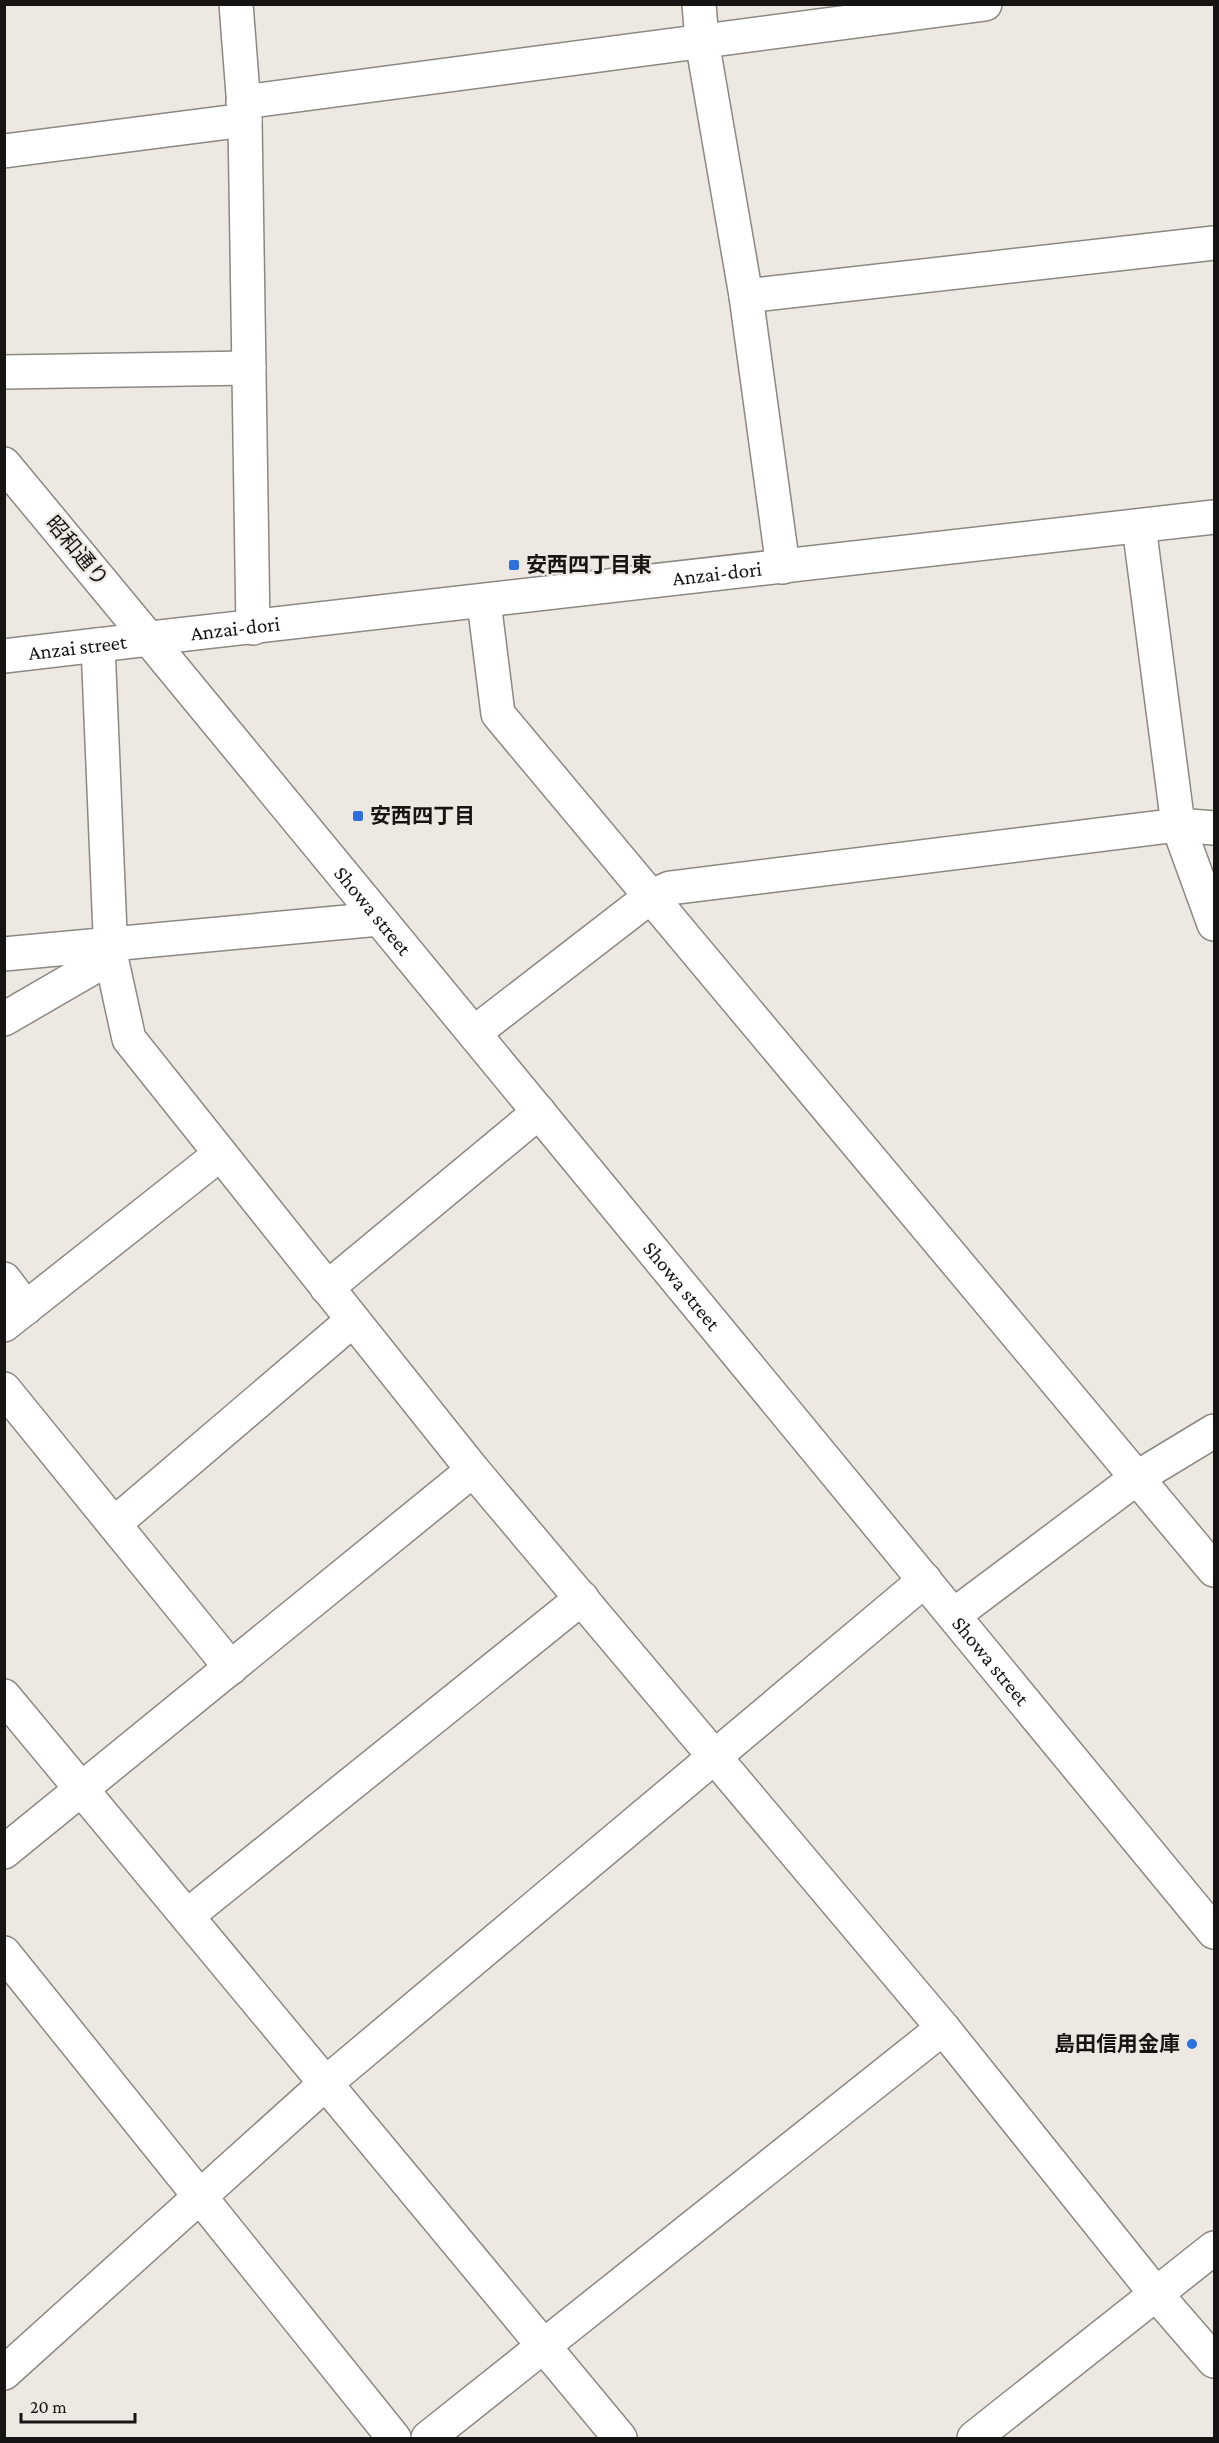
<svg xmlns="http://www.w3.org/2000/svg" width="1219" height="2443" font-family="'Crimson Pro','Noto Sans JP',serif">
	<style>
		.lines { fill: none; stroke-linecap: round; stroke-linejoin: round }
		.minor-casing { stroke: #8c8882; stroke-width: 36 }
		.tertiary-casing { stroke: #8c8882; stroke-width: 36 }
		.secondary-casing { stroke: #8c8882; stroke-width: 36 }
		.trunk-casing { stroke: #8c8882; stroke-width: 36 }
		.minor { stroke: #fff; stroke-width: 33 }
		.tertiary { stroke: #fff; stroke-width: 33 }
		.secondary { stroke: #fff; stroke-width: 33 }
		.trunk { stroke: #fff; stroke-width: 33 }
		.poi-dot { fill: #2d70dd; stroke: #ede9e2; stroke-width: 2 }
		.labels { text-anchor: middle; stroke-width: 4.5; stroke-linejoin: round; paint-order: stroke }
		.street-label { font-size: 21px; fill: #171513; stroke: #ede9e2 }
		.poi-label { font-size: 21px; font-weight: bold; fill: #171513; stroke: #ede9e2; text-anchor: start }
	</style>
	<rect width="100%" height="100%" fill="#ede9e2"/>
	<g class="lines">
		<g class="minor-casing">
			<g id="minor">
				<path d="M236,4L245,120L253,628"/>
				<path d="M699,4L702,41L746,296L783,567"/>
				<path d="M243,102L985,4"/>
				<path d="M4,151L245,120"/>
				<path d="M746,296L1214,243"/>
				<path d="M4,372L249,368"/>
				<path d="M1139,526L1178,825L1214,924"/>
				<path d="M484,602L498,714L1214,1570"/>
				<path d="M98,645L111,957L129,1039L473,1470L943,2028L1156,2294L1214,2361"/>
				<path d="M4,954L379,919"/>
				<path d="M4,1019L111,957"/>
				<path d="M474,1033L650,897L670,888L1178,825L1214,828"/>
				<path d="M4,1279L26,1308"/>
				<path d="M327,1288L539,1112"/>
				<path d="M4,1325L219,1155"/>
				<path d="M4,1389L231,1668"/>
				<path d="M114,1524L353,1320"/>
				<path d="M954,1615L1138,1477L1214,1431"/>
				<path d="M4,1696L620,2438"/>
				<path d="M4,1852L473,1470"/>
				<path d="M187,1916L582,1598"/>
				<path d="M4,1953L394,2438"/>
				<path d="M4,2373L326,2083L925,1580"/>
				<path d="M428,2438L943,2028"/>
			</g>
		</g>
		<g class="tertiary-casing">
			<g id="tertiary">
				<path d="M4,464L149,639"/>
				<path d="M974,2438L1214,2248"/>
			</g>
		</g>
		<g class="secondary-casing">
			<g id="secondary">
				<path id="s1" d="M125,641L1214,517"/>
			</g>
		</g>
		<g class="trunk-casing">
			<g id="trunk">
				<path id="s2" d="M4,656L149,639L1214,1932"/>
			</g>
		</g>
		<use href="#minor" class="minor"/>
		<use href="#tertiary" class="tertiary"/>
		<use href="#secondary" class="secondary"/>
		<use href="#trunk" class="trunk"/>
	</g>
	<g class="poi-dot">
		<rect x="508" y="559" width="12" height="12" rx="3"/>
		<rect x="352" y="810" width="12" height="12" rx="3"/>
		<circle cx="1192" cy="2044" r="6"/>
	</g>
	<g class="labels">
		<g class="street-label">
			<text transform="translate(77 551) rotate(50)" y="7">昭和通り</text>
			<text dy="7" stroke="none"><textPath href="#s1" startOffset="596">Anzai-dori</textPath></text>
			<text dy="7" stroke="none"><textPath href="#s1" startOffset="111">Anzai-dori</textPath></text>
			<text dy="7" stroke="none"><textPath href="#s2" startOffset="74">Anzai street</textPath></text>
			<text dy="7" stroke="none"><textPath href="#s2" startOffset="498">Showa street</textPath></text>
			<text dy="7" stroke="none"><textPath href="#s2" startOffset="984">Showa street</textPath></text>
			<text dy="7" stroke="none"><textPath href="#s2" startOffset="1470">Showa street</textPath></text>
		</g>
		<g class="poi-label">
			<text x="526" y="572">安西四丁目東</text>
			<text x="370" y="823">安西四丁目</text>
			<text x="1180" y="2051" text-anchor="end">島田信用金庫</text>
		</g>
	</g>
	<rect width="1219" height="2443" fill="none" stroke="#171513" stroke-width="12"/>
	<path d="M21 2413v9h114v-9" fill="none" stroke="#171513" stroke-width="3"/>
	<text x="30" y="2413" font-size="18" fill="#171513" stroke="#ede9e2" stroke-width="4.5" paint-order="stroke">20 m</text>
</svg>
